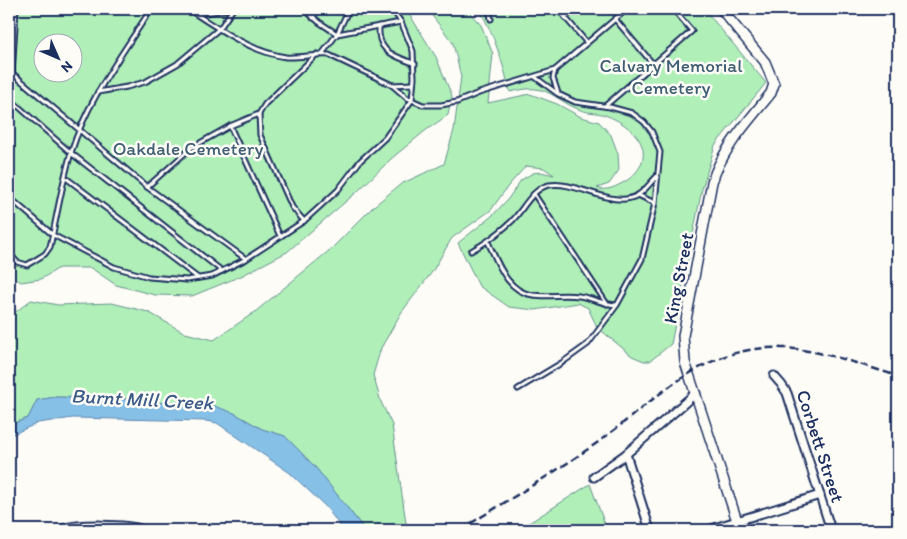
<svg xmlns="http://www.w3.org/2000/svg" width="907" height="539" font-family="Itim,sans-serif">
	<style>
		.green { fill: #b0f0b8; stroke: #66908b; fill-rule: evenodd }
		.water { fill: #87c0e6; stroke: #5c86b0 }
		.lines { fill: none; stroke-linecap: round; stroke-linejoin: round }
		.service-casing { stroke: #1b2f5e; stroke-width: 7 }
		.minor-casing { stroke: #1b2f5e; stroke-width: 11 }
		.tertiary-casing { stroke: #1b2f5e; stroke-width: 12 }
		.service { stroke: #fdfcf7; stroke-width: 3 }
		.minor { stroke: #fdfcf7; stroke-width: 7 }
		.tertiary { stroke: #fdfcf7; stroke-width: 9 }
		.rail { stroke: #1b2f5e; stroke-width: 2.5; stroke-dasharray: 8 4; stroke-linecap: butt }
		.labels { text-anchor: middle; stroke-width: 5; stroke-linejoin: round; paint-order: stroke }
		.park-label { font-size: 19px; fill: #405f74; stroke: #fdfcf7 }
		.street-label { font-size: 19px; fill: #1b2f5e; stroke: #fdfcf7 }
		.water-label { font-size: 20px; font-style: italic; fill: #3b5a87; stroke: #fdfcf7 }
	</style>
	<rect width="100%" height="100%" fill="#fdfcf7"/>
	<filter id="ink" filterUnits="userSpaceOnUse"><feTurbulence type="fractalNoise" baseFrequency=".02" numOctaves="2"/><feDisplacementMap in="SourceGraphic" scale="10" xChannelSelector="R" yChannelSelector="G"/><feConvolveMatrix kernelMatrix="1 2 1 2 8 2 1 2 1" color-interpolation-filters="sRGB"/></filter>
	<g filter="url(#ink)">
		<g class="green">
			<path d="M9,9H406L436,57L452,96L448,115L425,131L392,158L358,191L287,252L241,276L192,296L155,295L116,285L91,268H59L41,279L21,282L9,274ZM42,42H72V72H42Z"/>
			<path d="M427,9H466L481,25L493,54L488,103L530,94L557,104L581,117L599,122L611,135L618,154L619,170L609,184L597,188C607,192 617,186 626,181C634,176 642,167 643,157C646,137 622,121 605,115C596,112 586,113 578,109C566,105 553,93 541,90C531,87 519,90 510,92C503,63 494,34 479,9H704L766,83L715,145L702,189L671,344L650,361H644L632,356L597,327L588,308L578,303L535,310L509,307L479,286L458,243L493,215L508,199L521,180L533,173L541,172L554,175L544,168L526,166L508,186L491,210L452,238L432,272L401,313L381,348L373,375L381,402L392,425L407,530H365L316,468L285,436L262,429L234,413L192,402L155,403L130,399L56,397L37,400L28,418L9,425V317L31,300L58,305L112,303L148,312L185,333L214,340L255,312L331,249L374,206L401,184L444,164L454,130L461,77L453,43Z"/>
			<path d="M590,484L607,530H518Z"/>
		</g>
		<path class="water" d="M56,397L130,399L155,403L192,402L209,404L234,413L262,429L285,436L316,468L365,530H343L326,507L290,473L217,423L206,421L73,418L38,423L9,436V425L28,418L37,400Z"/>
		<g class="lines">
			<g class="service-casing">
				<g id="service">
					<path d="M188,9C215,27 253,53 286,57C300,58 315,54 329,55L392,85L407,98L423,105H441L457,102L479,93L555,70"/>
					<path d="M304,9L319,22L337,34L401,22"/>
					<path d="M489,9L491,19"/>
					<path d="M558,9L587,43"/>
					<path d="M197,14L233,9"/>
					<path d="M565,17L576,9"/>
					<path d="M313,18L316,9"/>
					<path d="M615,19L653,64"/>
					<path d="M9,22L14,27"/>
					<path d="M379,26C377,53 394,55 415,64"/>
					<path d="M322,54L337,34L349,9"/>
					<path d="M12,73L147,187L246,259"/>
					<path d="M392,85L413,84"/>
					<path d="M98,92L127,87L145,82L177,64L220,28L233,9"/>
					<path d="M558,93L553,78L555,70L627,9"/>
					<path d="M10,99L71,153L222,271"/>
					<path d="M605,106L692,31L673,9"/>
					<path d="M9,124L16,9"/>
					<path d="M230,126L280,236"/>
					<path d="M66,178L198,278"/>
					<path d="M147,187L191,148L230,126L259,114"/>
					<path d="M534,194L607,304"/>
					<path d="M638,195L655,203"/>
					<path d="M9,197L53,235L114,267L149,277L187,280L212,276L246,259L304,221L338,190L360,161L385,138L412,100L414,78L413,51L401,22L392,9"/>
					<path d="M304,221L292,207L260,135L259,114L265,104L317,54"/>
					<path d="M488,242C498,263 507,292 533,295C548,297 564,294 579,296C592,298 603,304 616,305"/>
					<path d="M471,251C486,243 498,234 511,222C522,212 532,188 549,185C577,180 613,210 638,195C645,191 651,182 657,176"/>
					<path d="M9,253L17,262L27,265L45,254L50,247C57,216 62,183 71,153C87,100 122,55 151,9"/>
					<path d="M518,389L563,362L588,344L617,305L642,259L655,203L660,152L652,132L644,122L632,113L610,107L575,102L558,94L535,77"/>
				</g>
			</g>
			<g class="minor-casing">
				<g id="minor">
					<path d="M774,376L781,384L787,393L831,530"/>
					<path d="M626,454L650,530"/>
					<path d="M594,477L626,454L696,393"/>
					<path d="M61,530C73,523 130,524 143,530"/>
					<path d="M708,530L820,495"/>
				</g>
			</g>
			<g class="tertiary-casing">
				<path id="tertiary" d="M721,9L765,62L774,84L771,93C749,121 723,147 712,182L683,336L685,362L740,530"/>
			</g>
			<use href="#service" class="service"/>
			<use href="#minor" class="minor"/>
			<use href="#tertiary" class="tertiary"/>
			<path class="rail" d="M460,530C505,502 551,475 594,445C648,407 695,352 766,348C809,345 857,364 898,376"/>
		</g>
	</g>
	<g class="labels">
		<g class="park-label">
			<text x="671" y="72">Calvary Memorial<tspan x="671" dy="22">Cemetery</tspan></text>
			<text x="188" y="155">Oakdale Cemetery</text>
		</g>
		<g class="street-label">
			<text transform="translate(678 278) rotate(-79)" y="7">King Street</text>
			<text transform="translate(821 446) rotate(72)" y="7">Corbett Street</text>
		</g>
		<g class="water-label">
			<text transform="translate(142 399) rotate(3)" y="7">Burnt Mill Creek</text>
		</g>
	</g>
	<rect width="907" height="539" fill="none" stroke="#fdfcf7" stroke-width="30"/>
	<rect x="15" y="15" width="877" height="509" fill="none" stroke="#1b2f5e" stroke-width="2" filter="url(#ink)"/>
	<g transform="translate(58 58) rotate(135)"><circle r="24" fill="#fdfcf7" stroke="#a3aaba"/>
	<path d="M0-4L9 19L0 12L-9 19Z" fill="#1b2f5e"/>
	<text y="-8" font-size="14" font-weight="bold" text-anchor="middle" fill="#1b2f5e">N</text>
	</g>
</svg>
